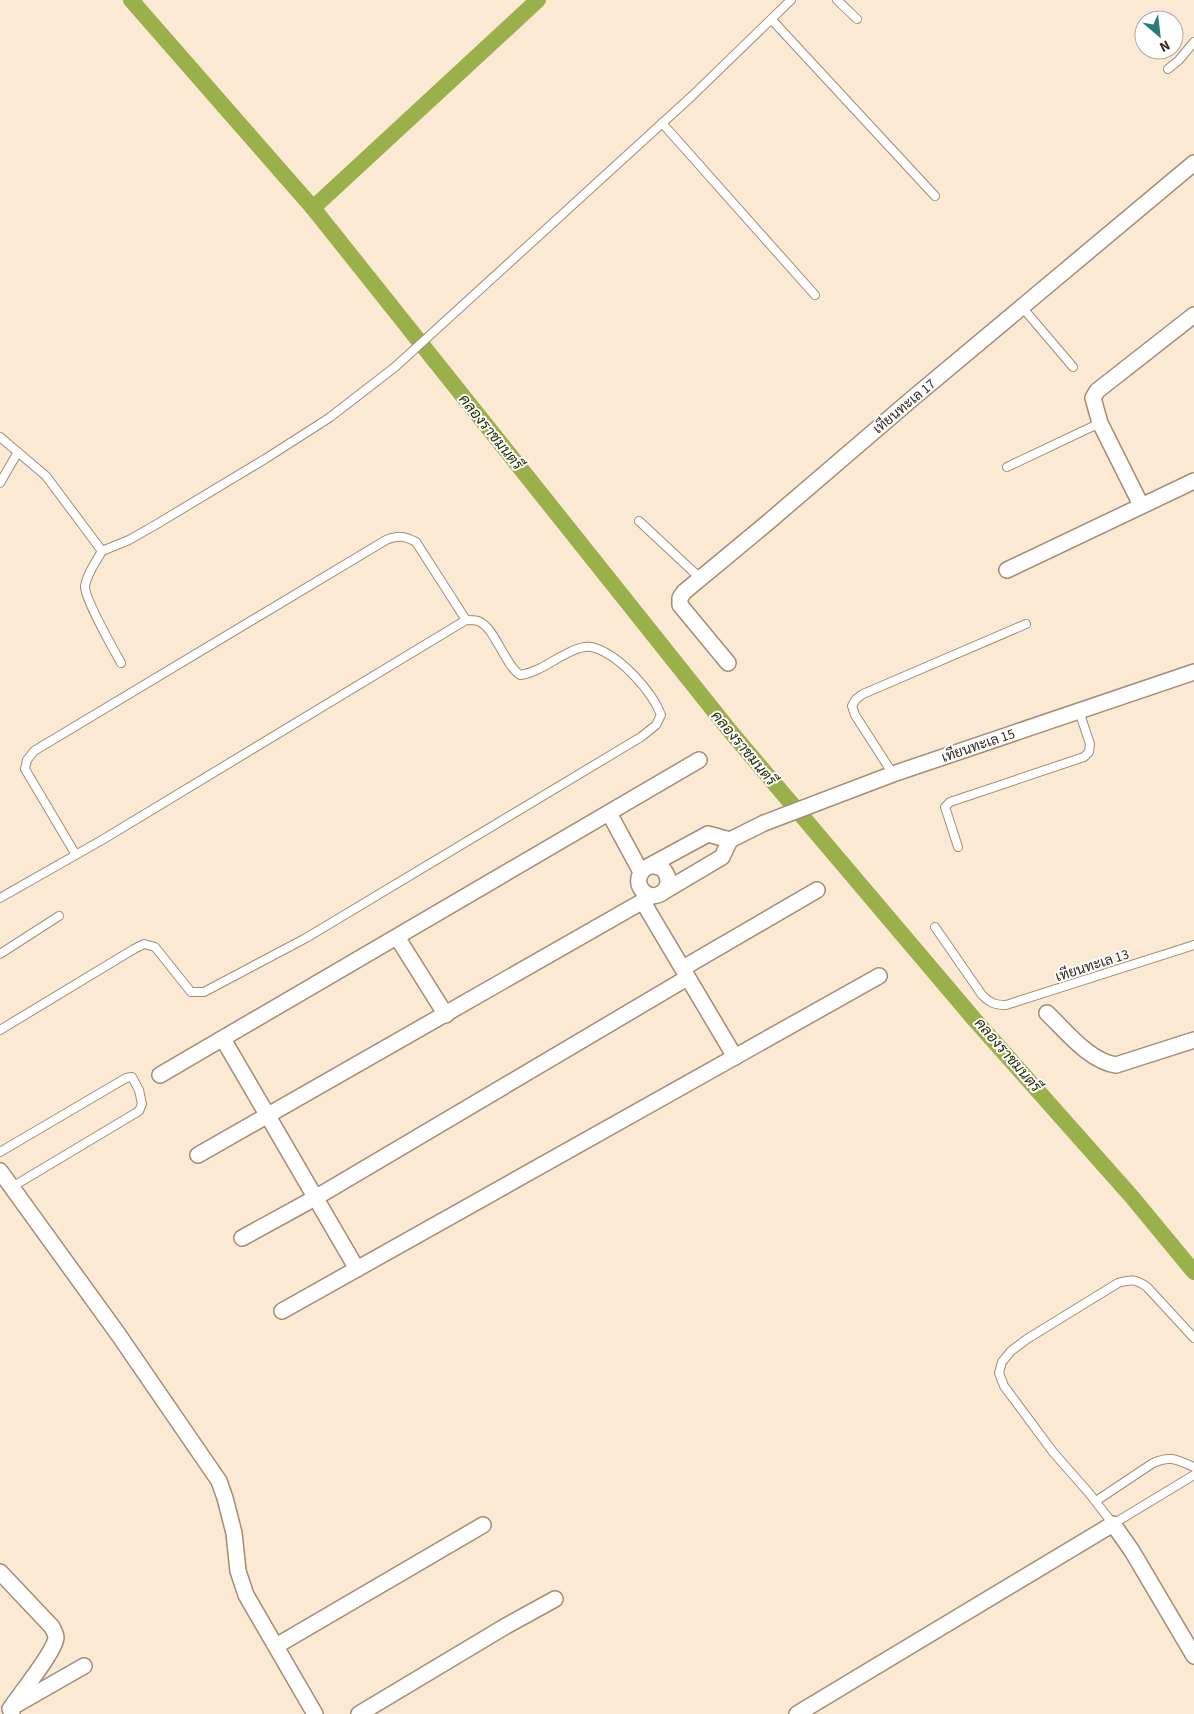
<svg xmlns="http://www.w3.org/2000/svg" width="1194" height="1714" font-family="'Source Sans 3',Sarabun,sans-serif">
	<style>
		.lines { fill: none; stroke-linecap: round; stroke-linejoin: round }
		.canal { stroke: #99b04b; stroke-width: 16 }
		.service-casing { stroke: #a38d74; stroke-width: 10 }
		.minor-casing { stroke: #a38d74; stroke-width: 18 }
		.service { stroke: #fff; stroke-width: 8 }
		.minor { stroke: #fff; stroke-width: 15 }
		.labels { text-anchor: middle; stroke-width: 4; stroke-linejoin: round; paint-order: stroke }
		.street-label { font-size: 14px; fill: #332a20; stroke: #fff }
		.water-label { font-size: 15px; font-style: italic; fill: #262f04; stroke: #fff }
	</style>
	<rect width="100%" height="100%" fill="#fce9d3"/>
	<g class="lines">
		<g class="canal">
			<path d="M131,0L313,208L538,0"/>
			<path d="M313,208L730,731L974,1019L1132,1197L1194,1272"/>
		</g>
		<g class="service-casing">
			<g id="service">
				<path d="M837,0L857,19"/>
				<path d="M772,20L935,196"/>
				<path d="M1168,69L1179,60L1194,42"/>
				<path d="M662,123L815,295"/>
				<path d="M1022,307L1073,367"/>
				<path d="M0,437L46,476L102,551L129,540L157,524L265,459L329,418L395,367L692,96L791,0"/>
				<path d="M1007,467L1100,423"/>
				<path d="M0,483L18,452"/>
				<path d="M639,521L700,578"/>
				<path d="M102,551C96,562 87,573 85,586C84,598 114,650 121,663"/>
				<path d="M893,774L855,715L852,706L856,699L863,694L1026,624"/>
				<path d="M958,847L945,807L950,802L1084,757L1089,752L1090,744L1079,711"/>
				<path d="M0,898L102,840L466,620L416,542C405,536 398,535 386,540L34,751L27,760L25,769L76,855"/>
				<path d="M935,927L982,995C990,1003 995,1005 1006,1005L1194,945"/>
				<path d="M0,954L59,916"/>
				<path d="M0,1030L134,949L144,944L155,947L191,992H204L306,938L641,737L656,725L661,715C652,691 620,656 595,648C591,646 584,647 580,648C559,654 542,672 520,675C504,664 495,627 478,621C475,620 470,620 466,620"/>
				<path d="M0,1152L126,1078L132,1077L139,1090L142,1104L139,1111L12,1187"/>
				<path d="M1194,1338L1147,1287C1136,1279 1131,1279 1118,1283L1027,1339L1011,1351L1002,1362L999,1373L1004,1386L1053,1452L1089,1493L1113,1524L1194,1475"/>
				<path d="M1096,1501L1153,1463C1171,1455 1177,1460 1194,1467"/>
			</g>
		</g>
		<g class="minor-casing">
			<g id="minor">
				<path d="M1141,505L1100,423L1093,398L1097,391L1194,315"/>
				<path d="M1007,570L1194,481"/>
				<path d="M728,663L680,605V598L684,592L766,524L913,398L1194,163"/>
				<path d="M609,813L641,872"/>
				<path d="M649,866L708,834L730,840"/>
				<path d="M663,892L722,857L730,840L764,823L893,774L1194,672"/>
				<path d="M643,902L735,1057"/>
				<path d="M397,937L446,1015"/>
				<path d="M683,968L817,890"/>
				<path d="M1047,1013C1066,1031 1089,1061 1116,1065L1194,1040"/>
				<path d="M223,1039L357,1269"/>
				<path d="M160,1075L699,760"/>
				<path d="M198,1155L652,896C667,895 673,881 663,869C641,856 627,889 652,896"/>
				<path d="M0,1171L118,1334L219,1481L225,1498L234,1533L238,1571L246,1595L315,1714"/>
				<path d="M242,1238L315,1198L687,978"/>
				<path d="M282,1311L879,976"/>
				<path d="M0,1572L52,1627C54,1631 56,1634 56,1638C54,1653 19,1695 10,1709L12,1714"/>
				<path d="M276,1646L483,1525"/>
				<path d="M14,1706L84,1666"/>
				<path d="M359,1714L506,1626L555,1599"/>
				<path d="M797,1714L1113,1524L1132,1551L1194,1656"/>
			</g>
		</g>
		<use href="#service" class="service"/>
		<use href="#minor" class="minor"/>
	</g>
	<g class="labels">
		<g class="street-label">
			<text transform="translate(904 406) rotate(-40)" y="5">เทียนทะเล 17</text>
			<text transform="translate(978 745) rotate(-19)" y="5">เทียนทะเล 15</text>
			<text transform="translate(1092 965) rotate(-18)" y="5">เทียนทะเล 13</text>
		</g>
		<g class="water-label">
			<text transform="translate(491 432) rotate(51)" y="5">คลองราชมนตรี</text>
			<text transform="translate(744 748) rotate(50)" y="5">คลองราชมนตรี</text>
			<text transform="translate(1008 1055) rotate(49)" y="5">คลองราชมนตรี</text>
		</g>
	</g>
	<g transform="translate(1159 35) rotate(152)"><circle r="24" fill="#ffffff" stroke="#adaaa6"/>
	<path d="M0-4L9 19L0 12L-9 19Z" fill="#2f7978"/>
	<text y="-8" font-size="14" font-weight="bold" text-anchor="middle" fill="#332a20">N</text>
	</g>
</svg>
